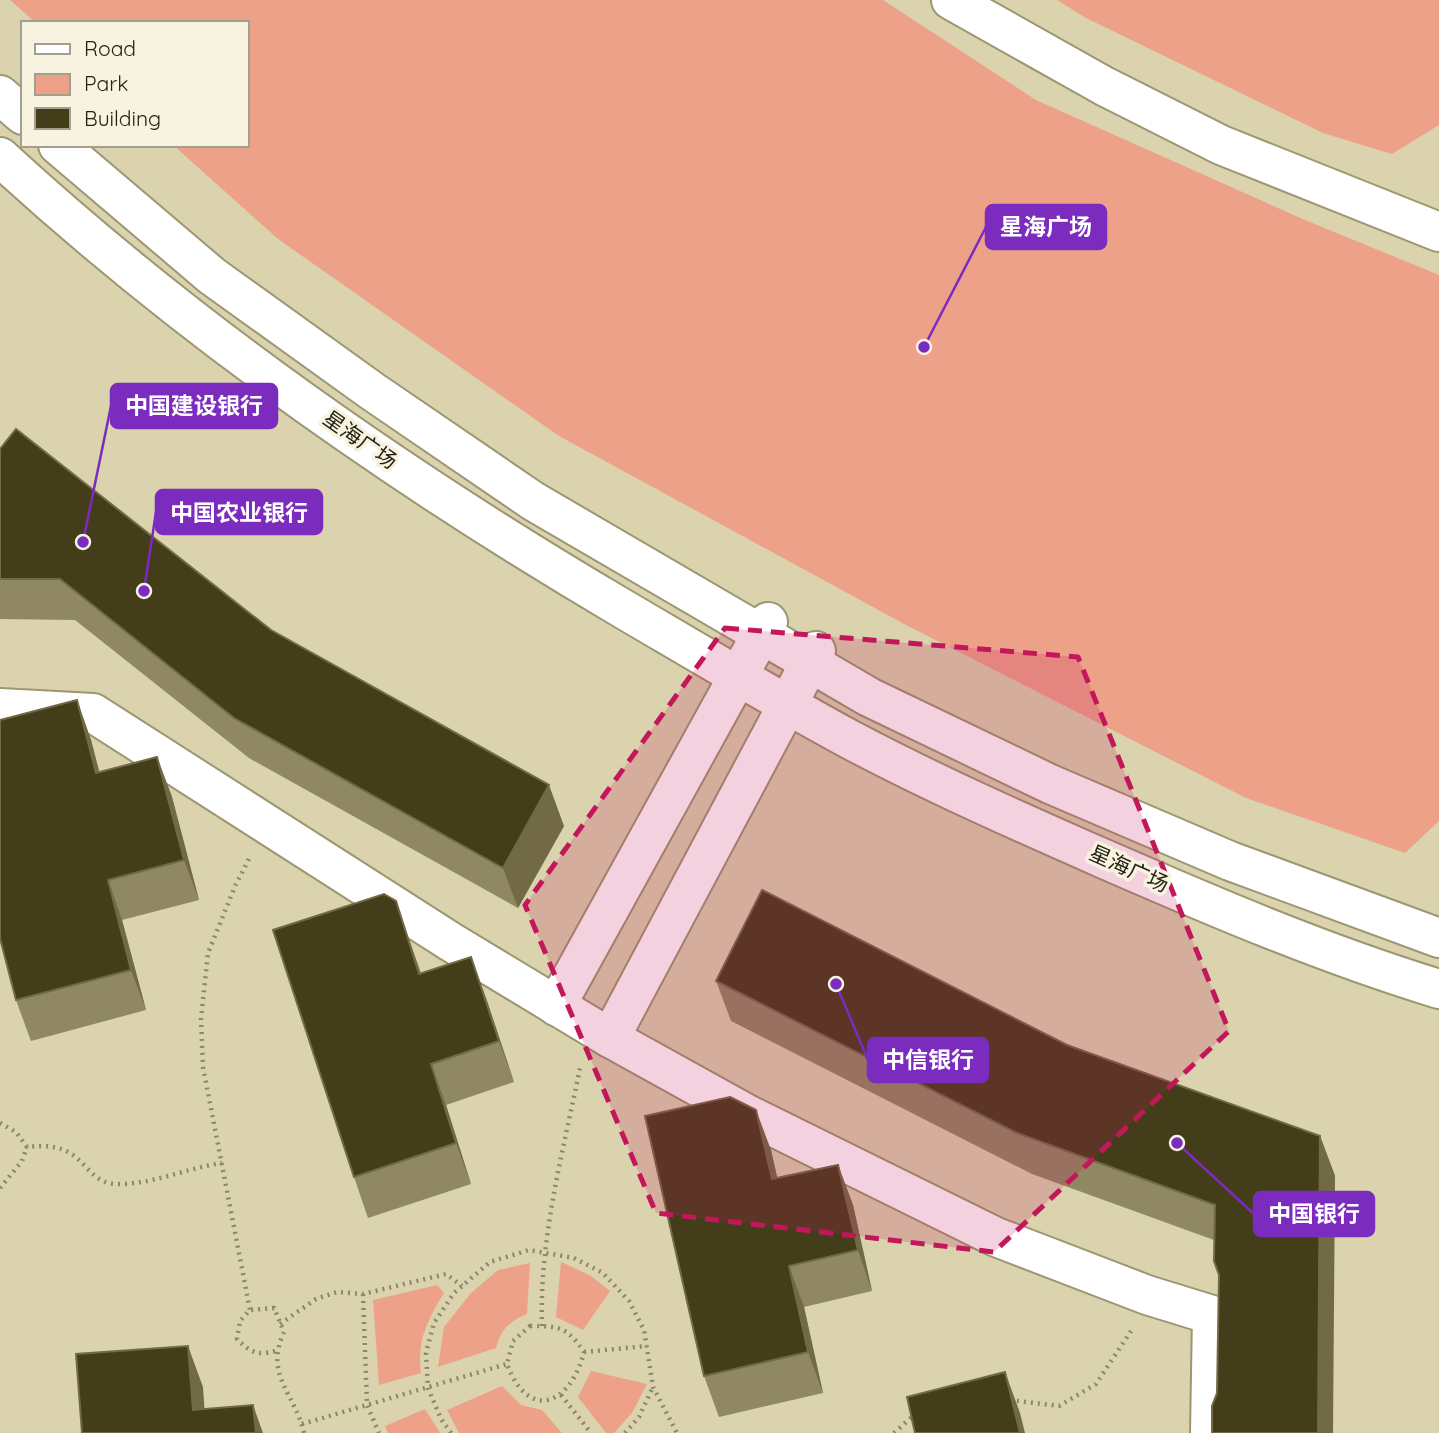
<svg xmlns="http://www.w3.org/2000/svg" width="1439" height="1433" viewBox="0 0 1439 1433" font-family="Quicksand,'Noto Sans SC',sans-serif">
  <style>
    .green { fill: #eea189 }
    .lines { fill: none; stroke-linecap: round; stroke-linejoin: round }
    .street-casing { stroke: #9d9672; stroke-width: 42 }
    .secondary-casing { stroke: #9d9672; stroke-width: 42 }
    .highway-casing { stroke: #9d9672; stroke-width: 42 }
    .path { stroke: #8c876b; stroke-width: 4.5; stroke-dasharray: 2 5; stroke-linecap: butt }
    .street { stroke: #fff; stroke-width: 38 }
    .secondary { stroke: #fff; stroke-width: 38 }
    .highway { stroke: #fff; stroke-width: 38 }
    .wall { fill: #8f8863 }
    .shaded-wall { fill: #716a45 }
    .building { fill: #443d19; stroke: #716a45; stroke-width: 2 }
    .marked { fill: #c2185b; fill-opacity: 0.2; stroke: #c2185b; stroke-width: 5; stroke-dasharray: 14 9; stroke-linejoin: round }
    .labels { text-anchor: middle; stroke-width: 7; stroke-linejoin: round; paint-order: stroke }
    .street-label { font-size: 21px; fill: #242213; stroke: #f7f3e0 }
    .leader { fill: none; stroke: #7b2cbf; stroke-width: 2.5 }
    .callout-dot { fill: #7b2cbf; stroke: #f7f3e0; stroke-width: 2.5 }
    .callout { fill: #7b2cbf; stroke: #7b2cbf; stroke-width: 2.5 }
    .callout-label { font-size: 23px; text-anchor: middle; font-weight: bold; fill: #fff }
  </style>
  <rect width="100%" height="100%" fill="#dad3ad"/>
  <g class="green">
    <path d="M10,0H883L1036,100L1305,220L1439,275V821L1405,853L1246,798L906,625L559,436L278,239L173,145H247V23H36Z"/>
    <path d="M1057,0H1439V125L1392,154L1323,133L1086,18Z"/>
    <path d="M561,1262L591,1276L610,1291L583,1330L556,1317Z"/>
    <path d="M530,1263L527,1314C509,1321 501,1330 496,1348L438,1367L444,1327L471,1293L498,1270Z"/>
    <path d="M437,1285L444,1293C427,1321 417,1340 421,1373L379,1385L373,1300Z"/>
    <path d="M591,1371L647,1384L632,1413L614,1433H606L578,1397Z"/>
    <path d="M502,1386L521,1405L542,1410L562,1433H459L447,1410Z"/>
    <path d="M425,1409L440,1433H388L385,1426Z"/>
  </g>
  <g class="lines">
    <defs>
      <g id="street">
        <path d="M0,708L93,713L451,942L610,1038L749,1115L996,1237L1147,1295L1212,1315L1210,1433"/>
        <path d="M556,1006L768,622"/>
        <path d="M610,1038L816,651"/>
      </g>
      <path id="secondary" d="M951,0L1104,86L1221,145L1439,232"/>
      <g id="highway">
        <path d="M0,95L23,115"/>
        <path d="M58,145L212,276L372,391L533,501L869,697L1050,784L1230,861L1439,938"/>
        <path d="M0,157C189,331 404,480 625,610C700,654 775,699 851,740C932,783 1018,821 1102,858C1212,906 1324,954 1439,989"/>
      </g>
    </defs>
    <use href="#street" class="street-casing"/>
    <use href="#secondary" class="secondary-casing"/>
    <use href="#highway" class="highway-casing"/>
    <g class="path">
      <path d="M249,859L236,884L208,953L201,1019L203,1067L250,1310"/>
      <path d="M0,1123L16,1132L27,1147C88,1139 80,1182 116,1184C151,1185 187,1168 222,1163"/>
      <path d="M0,1188L22,1161L27,1147"/>
      <path d="M363,1294L367,1405L379,1433"/>
      <path d="M280,1324L316,1299L337,1292L363,1294L446,1274L462,1286"/>
      <path d="M530,1326C560,1326 567,1327 584,1352C571,1404 529,1423 507,1364L513,1341Z"/>
      <path d="M542,1326C539,1239 563,1152 580,1068"/>
      <path d="M275,1351C257,1356 250,1352 237,1339L240,1321L250,1310L274,1308L284,1332C264,1376 295,1393 304,1433"/>
      <path d="M584,1352L647,1346"/>
      <path d="M561,1395L591,1433"/>
      <path d="M1010,1400L1059,1406L1096,1384L1131,1331"/>
      <path d="M302,1424L507,1364"/>
      <path d="M451,1433L441,1419L428,1388L426,1353L434,1323L454,1293L490,1262L529,1250L574,1258L603,1273L629,1301L644,1330L653,1387L677,1433"/>
      <path d="M625,1433L639,1417L653,1387"/>
      <path d="M894,1433L915,1414"/>
    </g>
    <use href="#street" class="street"/>
    <use href="#secondary" class="secondary"/>
    <use href="#highway" class="highway"/>
  </g>
  <g class="wall">
    <path d="M0,449L564,826L518,908L249,758L75,620L0,619Z"/>
    <path d="M77,700L91,740L99,772L157,757L172,797L199,900L122,920L146,1010L31,1041L16,1000Z"/>
    <path d="M410,942L421,973L486,998L514,1082L446,1105L471,1184L368,1218L354,1177Z"/>
    <path d="M716,981L1067,1045L1320,1136L1335,1176L1217,1393L1219,1275L1214,1240L1032,1174L731,1021Z"/>
    <path d="M771,1150L777,1178L838,1165L853,1205L872,1291L804,1307L823,1393L719,1417L704,1376Z"/>
  </g>
  <g class="shaded-wall">
    <path d="M77,700L91,740L110,813L96,773Z"/>
    <path d="M157,757L172,797L199,900L184,860Z"/>
    <path d="M549,785L564,826L518,908L503,868Z"/>
    <path d="M108,880L122,920L146,1010L131,970Z"/>
    <path d="M396,901L410,942L434,1015L419,974Z"/>
    <path d="M471,957L486,998L514,1082L499,1041Z"/>
    <path d="M431,1064L446,1105L471,1184L456,1143Z"/>
    <path d="M756,1110L771,1150L787,1220L772,1179Z"/>
    <path d="M1320,1136L1335,1176L1333,1433H1318Z"/>
    <path d="M838,1165L853,1205L872,1291L858,1250Z"/>
    <path d="M789,1266L804,1307L823,1393L808,1352Z"/>
    <path d="M188,1346L203,1387L206,1433L193,1410Z"/>
    <path d="M1005,1372L1020,1413L1025,1433H1020Z"/>
    <path d="M253,1405L263,1433H256Z"/>
  </g>
  <g class="building">
    <path d="M16,429L271,630L549,785L503,868L234,718L60,579H0V449Z"/>
    <path d="M77,700L96,773L157,757L184,860L108,880L131,970L16,1000L0,938V720Z"/>
    <path d="M762,890L1067,1045L1320,1136L1318,1433H1212V1406L1217,1393L1219,1275L1214,1261L1215,1205L1017,1133L716,981Z"/>
    <path d="M384,894L396,901L419,974L471,957L499,1041L431,1064L456,1143L354,1177L273,930Z"/>
    <path d="M730,1097L756,1110L772,1179L838,1165L858,1250L789,1266L808,1352L704,1376L645,1116Z"/>
    <path d="M188,1346L193,1410L253,1405L256,1433H82L76,1354Z"/>
    <path d="M1005,1372L1020,1433H915L907,1397Z"/>
  </g>
  <path class="marked" d="M725,628L1078,657L1229,1031L994,1252L656,1213L525,905Z"/>
  <g class="labels">
    <g class="street-label">
      <text transform="translate(360 440) rotate(35)" y="7">星海广场</text>
      <text transform="translate(1129 869) rotate(24)" y="7">星海广场</text>
    </g>
  </g>
  <path class="leader" d="M924 347L986 227M83 542L111 406M144 591L156 512M836 984L868 1060M1177 1143L1254 1214"/>
  <g class="callout-dot">
    <circle cx="924" cy="347" r="7"/>
    <circle cx="83" cy="542" r="7"/>
    <circle cx="144" cy="591" r="7"/>
    <circle cx="836" cy="984" r="7"/>
    <circle cx="1177" cy="1143" r="7"/>
  </g>
  <g class="callout">
    <rect x="986" y="205" width="120" height="44" rx="7"/>
    <rect x="111" y="384" width="166" height="44" rx="7"/>
    <rect x="156" y="490" width="166" height="44" rx="7"/>
    <rect x="868" y="1038" width="120" height="44" rx="7"/>
    <rect x="1254" y="1192" width="120" height="44" rx="7"/>
  </g>
  <g class="callout-label">
    <text x="1046" y="235">星海广场</text>
    <text x="194" y="414">中国建设银行</text>
    <text x="239" y="521">中国农业银行</text>
    <text x="928" y="1068">中信银行</text>
    <text x="1314" y="1222">中国银行</text>
  </g>
  <rect x="21" y="21" width="228" height="126" fill="#f7f3e0" stroke="#a39f8e" stroke-width="2"/>
  <rect x="35" y="44" width="35" height="10" fill="#ffffff" stroke="#a39f8e" stroke-width="2"/>
  <text x="84" y="56" font-size="21" fill="#242213">Road</text>
  <rect x="35" y="74" width="35" height="21" fill="#eea189" stroke="#a39f8e" stroke-width="2"/>
  <text x="84" y="91" font-size="21" fill="#242213">Park</text>
  <rect x="35" y="108" width="35" height="21" fill="#443d19" stroke="#a39f8e" stroke-width="2"/>
  <text x="84" y="126" font-size="21" fill="#242213">Building</text>
</svg>
